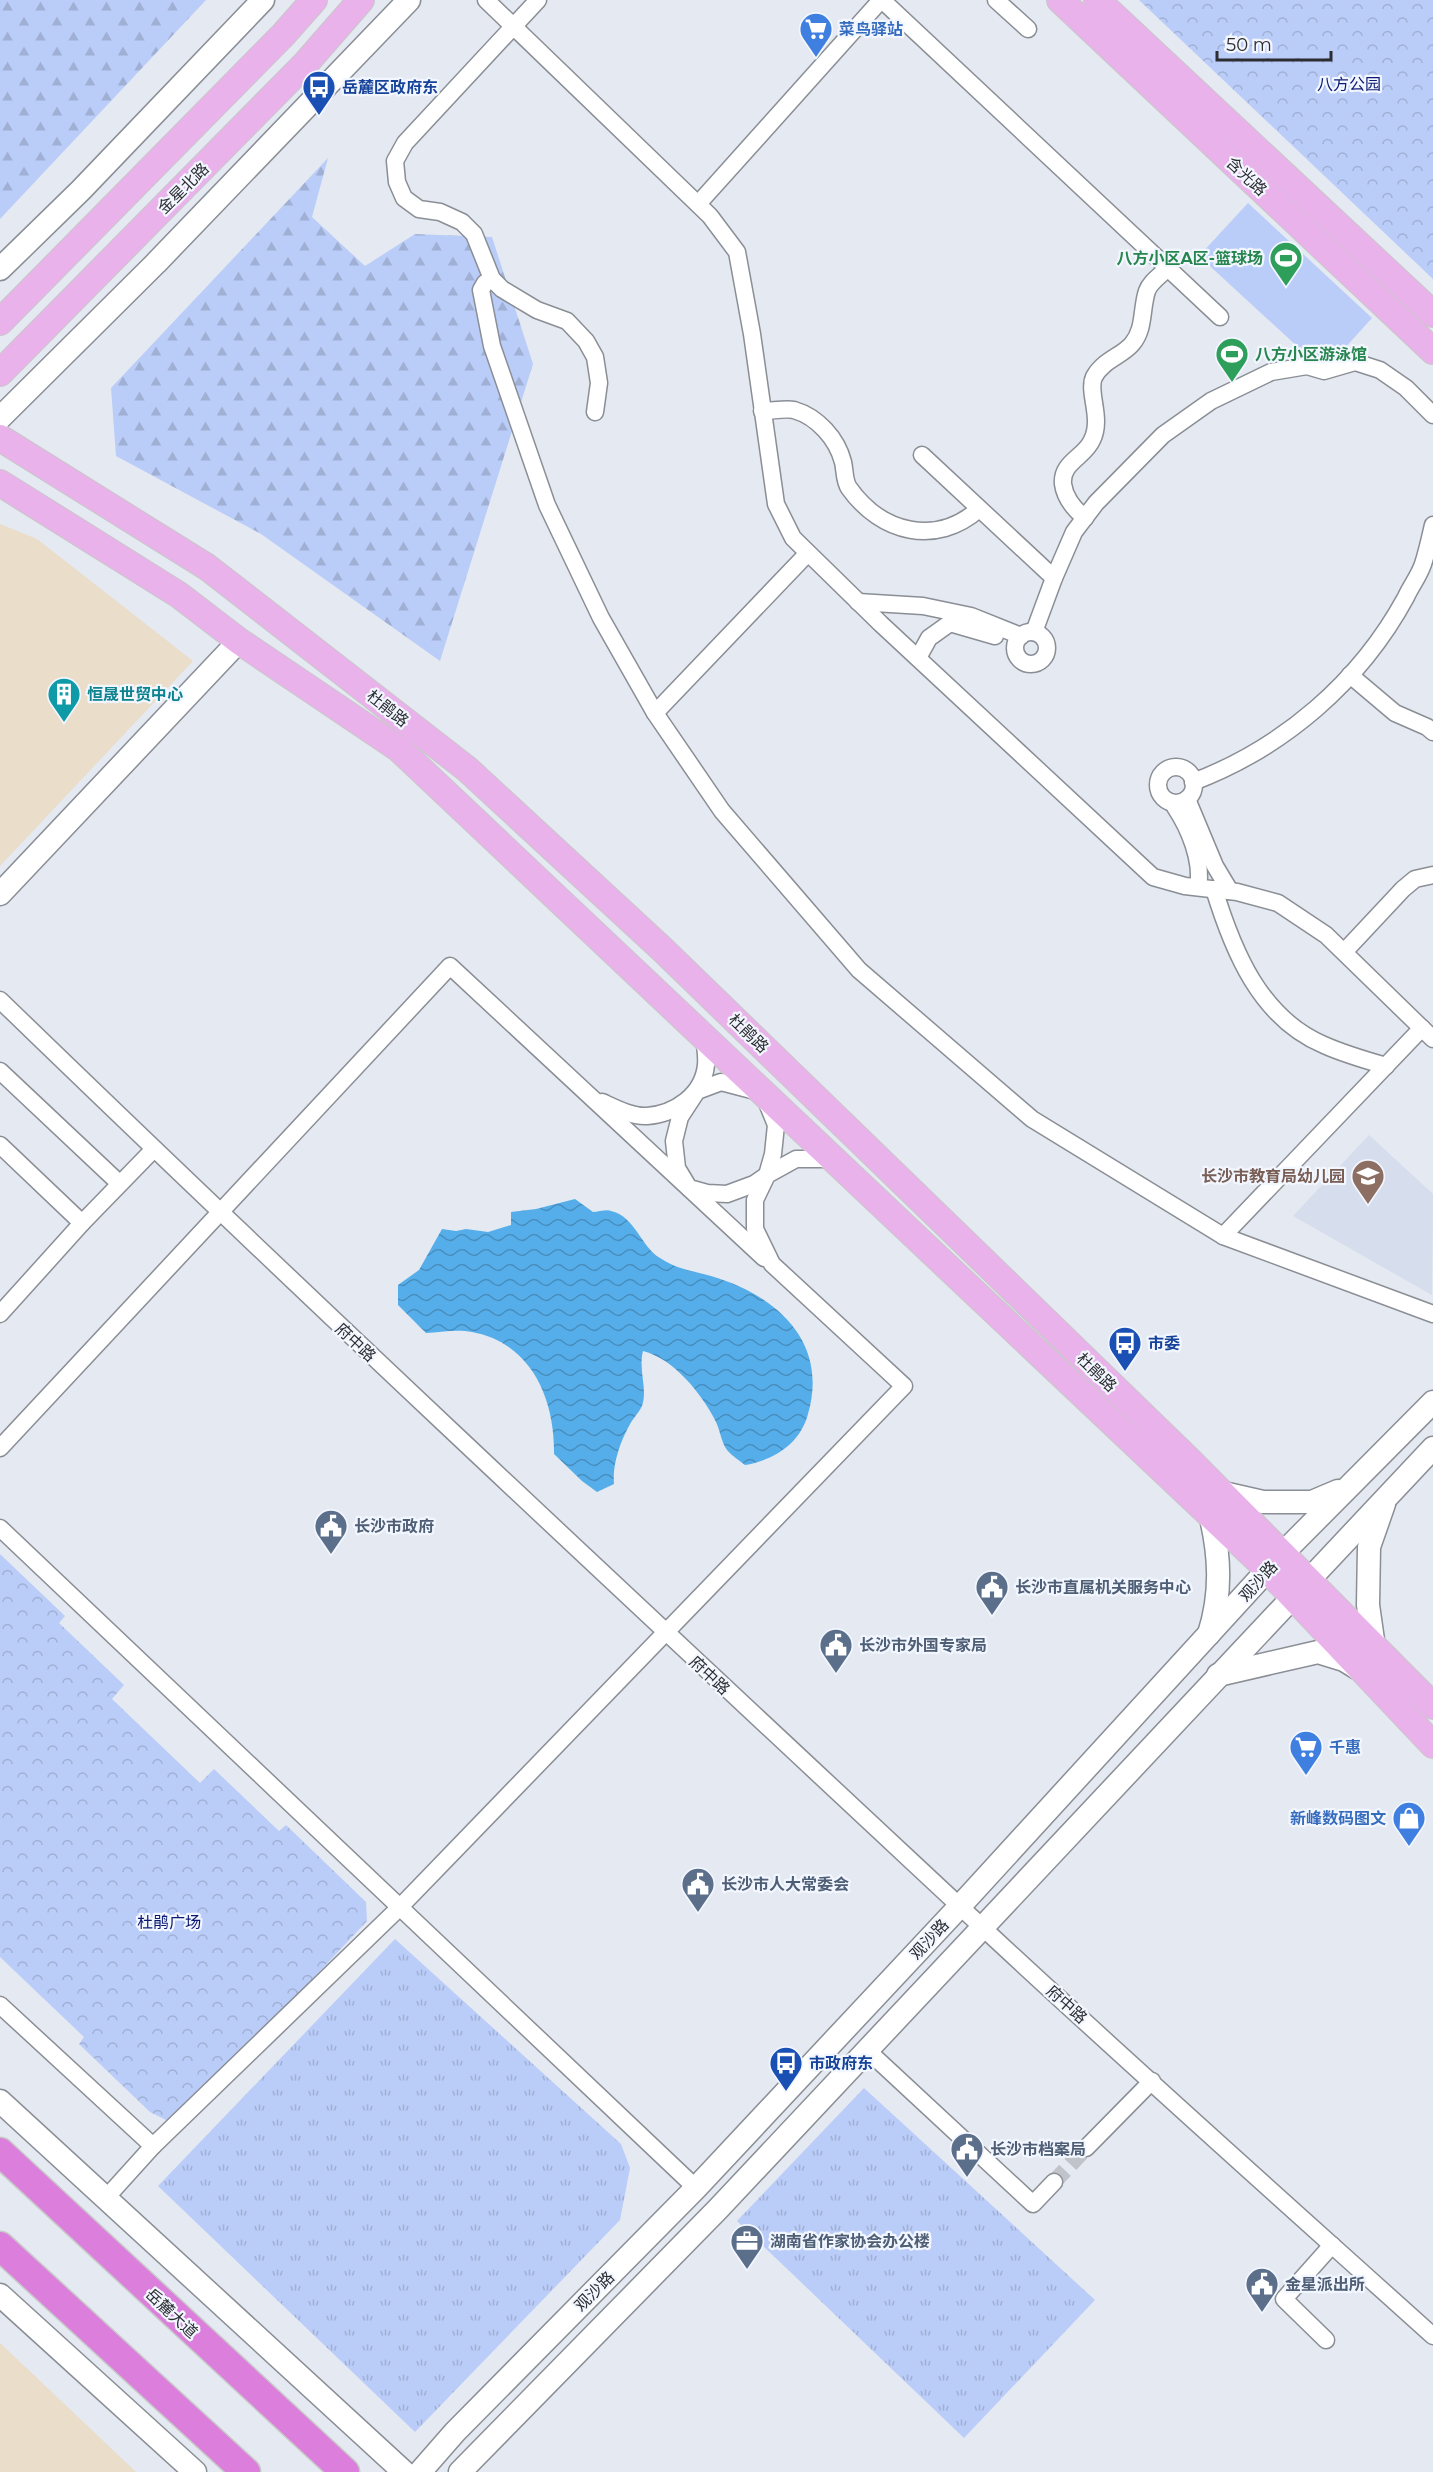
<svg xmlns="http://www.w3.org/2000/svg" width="1433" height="2472" viewBox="0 0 1433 2472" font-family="Montserrat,'Noto Sans SC',sans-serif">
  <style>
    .commercial { fill: #eaddc9 }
    .built { fill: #d6dded }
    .grass { fill: url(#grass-tufts) }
    .forest { fill: url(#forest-firs) }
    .park { fill: url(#park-crowns) }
    .pitch { fill: #baccf8 }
    .water { fill: url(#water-waves) }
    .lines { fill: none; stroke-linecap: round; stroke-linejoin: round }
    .street-tunnel { stroke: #c0c3ca; stroke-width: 16; stroke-dasharray: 16 8; stroke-linecap: butt }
    .street-casing { stroke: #8a8e95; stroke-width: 19 }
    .secondary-casing { stroke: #8a8e95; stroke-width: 25 }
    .primary-casing { stroke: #c8c8c9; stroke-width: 28 }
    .highway-casing { stroke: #c8c8c9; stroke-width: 31 }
    .street { stroke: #fff; stroke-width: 16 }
    .secondary { stroke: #fff; stroke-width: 22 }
    .primary { stroke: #e9b2ea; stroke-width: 26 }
    .highway { stroke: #db7edc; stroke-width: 28 }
    .labels { text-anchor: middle; stroke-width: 4.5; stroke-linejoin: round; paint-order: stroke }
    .shop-label { font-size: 16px; font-weight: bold; fill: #366cbe; stroke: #f2f6ff; text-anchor: start }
    .park-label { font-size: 16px; fill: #0b1974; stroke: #f2f6ff }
    .transit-label { font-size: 16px; font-weight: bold; fill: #164399; stroke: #f2f6ff; text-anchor: start }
    .street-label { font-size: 16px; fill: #2c2d30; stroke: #f2f6ff }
    .leisure-label { font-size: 16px; font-weight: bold; fill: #27864d; stroke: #f2f6ff; text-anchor: end }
    .culture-label { font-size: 16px; font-weight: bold; fill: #0d838f; stroke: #f2f6ff; text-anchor: start }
    .education-label { font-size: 16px; font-weight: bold; fill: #785e54; stroke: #f2f6ff; text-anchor: end }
    .service-label { font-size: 16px; font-weight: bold; fill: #4e5e75; stroke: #f2f6ff; text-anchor: start }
  </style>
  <defs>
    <pattern id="grass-tufts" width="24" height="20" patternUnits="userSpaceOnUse" patternTransform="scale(1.5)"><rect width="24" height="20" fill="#baccf8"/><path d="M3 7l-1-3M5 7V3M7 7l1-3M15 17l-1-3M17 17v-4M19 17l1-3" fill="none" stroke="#a0b0d5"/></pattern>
    <pattern id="forest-firs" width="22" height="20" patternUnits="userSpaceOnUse" patternTransform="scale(1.5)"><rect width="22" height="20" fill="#baccf8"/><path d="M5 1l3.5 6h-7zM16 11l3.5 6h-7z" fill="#a0b0d5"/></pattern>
    <pattern id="park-crowns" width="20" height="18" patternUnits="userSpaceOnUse" patternTransform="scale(1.5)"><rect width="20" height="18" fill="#baccf8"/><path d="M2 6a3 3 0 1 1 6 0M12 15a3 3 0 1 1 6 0" fill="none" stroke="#a0b0d5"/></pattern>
    <pattern id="water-waves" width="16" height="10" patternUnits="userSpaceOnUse" patternTransform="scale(1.5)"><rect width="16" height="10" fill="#55aeea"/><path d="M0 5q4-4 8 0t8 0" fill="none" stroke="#478ebe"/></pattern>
  </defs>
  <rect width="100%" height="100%" fill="#e5e9f1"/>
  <g class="commercial">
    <path d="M0,524L37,539L193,661L0,866Z"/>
    <path d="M0,2343L136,2472H0Z"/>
  </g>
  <path class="built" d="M1369,1135L1433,1194L1432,1295L1293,1216Z"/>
  <g class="grass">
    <path d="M395,1939L621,2144L630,2168L620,2220L415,2432L158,2186Z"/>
    <path d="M864,2088L1095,2300L964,2438L737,2221Z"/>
  </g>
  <g class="forest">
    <path d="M0,0H206L0,219Z"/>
    <path d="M328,158L312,217L365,266L415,234L492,237L533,364L440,661L261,534L116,456L111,388Z"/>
  </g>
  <g class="park">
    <path d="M1139,0H1433V279Z"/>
    <path d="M0,1554L65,1616L59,1623L124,1685L112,1699L200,1783L214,1769L279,1831L286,1825L366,1902L367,1921L181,2119L168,2121L150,2112L79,2044L84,2037L0,1957Z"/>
  </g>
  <path class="pitch" d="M1248,203L1372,318L1324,371L1199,256Z"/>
  <path class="water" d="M575,1199L593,1212C598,1212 607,1209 611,1211C635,1216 641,1247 660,1258C679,1270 690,1270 711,1276C776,1295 829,1341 808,1414C800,1444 774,1460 745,1465C739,1460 732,1456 727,1450C721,1442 720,1429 715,1420C701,1393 674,1359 643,1351C638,1370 648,1389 642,1406C639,1413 632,1419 629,1426C620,1442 612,1466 614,1484L597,1492L582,1481L554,1454C555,1400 532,1343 472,1332C457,1329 441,1332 426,1333L398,1305V1285L419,1270L442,1229L456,1231L466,1229L488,1232L511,1225V1212L536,1209Z"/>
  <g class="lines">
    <path class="street-tunnel" d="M1054,2182L1086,2148"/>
    <defs>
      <g id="street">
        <path d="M486,0L710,216L737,252L752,334L776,504L793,538L881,624L1153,877L1185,886L1237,892L1278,903L1326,935L1433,1039"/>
        <path d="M538,0L405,143L395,161L397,182L404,198L419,209L440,212L462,222L474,234L492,279L502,289L537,310L567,321L586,341L595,357L599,383L595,412"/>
        <path d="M882,0L1220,317"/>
        <path d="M996,0L1028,29"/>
        <path d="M698,204L881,0"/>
        <path d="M492,279L485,283L481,290L492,346L547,505L601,618L655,713L722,811L859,970L1032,1119L1223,1236L1433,1314"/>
        <path d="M762,411C772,411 786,408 794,410C818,417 837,439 843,462C845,470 844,481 849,488C881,533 936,547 979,509"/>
        <path d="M922,455L1054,578"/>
        <path d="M1085,518C1074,509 1065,499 1063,484C1061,462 1085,457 1092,440C1103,418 1087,392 1094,377C1103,360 1122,356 1132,344C1145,329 1141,309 1147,291C1150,282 1161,275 1168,268"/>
        <path d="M858,602L923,606L971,616L1021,636"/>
        <circle cx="1031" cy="648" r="16"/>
        <path d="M1034,632L1054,578L1074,532L1096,503L1163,435L1211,401L1271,372L1307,366L1324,371L1355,362L1380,370L1406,388L1433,415"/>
        <path d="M918,658L929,638L950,623L995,636"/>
        <path d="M1350,675L1395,713L1427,727L1433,732"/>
        <path d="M655,713L808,553"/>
        <circle cx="1176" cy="785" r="18"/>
        <path d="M1193,782C1283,748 1360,682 1406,597C1411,586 1419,576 1423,564C1427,552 1430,538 1433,525"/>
        <path d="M1187,799L1215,866L1230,891"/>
        <path d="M1175,807C1189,828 1203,861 1198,887"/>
        <path d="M1214,889C1233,951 1260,1018 1324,1045C1344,1054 1365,1060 1386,1066"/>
        <path d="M1344,952L1403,889L1415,879L1433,875"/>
        <path d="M0,1000C323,1313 652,1619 981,1926C1130,2065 1282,2200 1433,2336"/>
        <path d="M0,1071L119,1183"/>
        <path d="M721,1082L763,1093L776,1125L773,1154L767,1175L754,1184L727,1194L707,1193L689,1188L677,1168L674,1141L680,1117L697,1091Z"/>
        <path d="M602,1102C615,1108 632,1117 647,1116C675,1114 703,1095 706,1065C707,1056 705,1046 704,1037"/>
        <path d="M0,1145L82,1223"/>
        <path d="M1223,1236L1422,1028"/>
        <path d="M0,1314L82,1223L154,1149"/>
        <path d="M0,1448L450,966L764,1258"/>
        <path d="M0,1528L696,2188"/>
        <path d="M0,2005L153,2146"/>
        <path d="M867,2050L1033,2204L1054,2182"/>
        <path d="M1086,2148L1152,2081"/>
        <path d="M106,2198L153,2146L399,1908L904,1386L772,1264L755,1229V1200L767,1175L796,1159H835"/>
        <path d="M1326,2340L1284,2299L1332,2245"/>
      </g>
      <g id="secondary">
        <path d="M0,269L81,190L263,0"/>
        <path d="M0,418L156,263L409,0"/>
        <path d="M0,894L239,641"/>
        <path d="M1219,1492L1263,1502H1312L1338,1491"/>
        <path d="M1209,1634C1222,1593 1220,1555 1210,1514"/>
        <path d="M1374,1647L1368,1605L1369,1547L1384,1504"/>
        <path d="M1218,1675L1318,1652L1344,1660L1357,1668"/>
        <path d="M0,2101L404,2472"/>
        <path d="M0,2295L195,2472"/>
        <path d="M420,2472L455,2432L696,2188L960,1906L1282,1554L1433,1402"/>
        <path d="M460,2472L718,2209L1433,1448"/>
      </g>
      <g id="primary">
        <path d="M1060,0L1433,351"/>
        <path d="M1097,0L1433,314"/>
        <path d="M0,322L283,35L314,0"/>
        <path d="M0,373L306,63L361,0"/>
        <path d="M0,438L207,567L467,769L662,949L1188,1459L1433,1706"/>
        <path d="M0,483L179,595L239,641L399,749L1262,1564L1433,1745"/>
      </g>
      <g id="highway">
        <path d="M0,2152L345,2472"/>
        <path d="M0,2246L246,2472"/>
      </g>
    </defs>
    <use href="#street" class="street-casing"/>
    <use href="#secondary" class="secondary-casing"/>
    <use href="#primary" class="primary-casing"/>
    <use href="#highway" class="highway-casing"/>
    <use href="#street" class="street"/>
    <use href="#secondary" class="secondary"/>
    <use href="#primary" class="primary"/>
    <use href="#highway" class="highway"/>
  </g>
  <defs>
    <symbol id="supermarket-pin" viewBox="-11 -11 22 30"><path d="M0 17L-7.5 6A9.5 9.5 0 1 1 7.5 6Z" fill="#3f7fe0" stroke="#f2f6ff"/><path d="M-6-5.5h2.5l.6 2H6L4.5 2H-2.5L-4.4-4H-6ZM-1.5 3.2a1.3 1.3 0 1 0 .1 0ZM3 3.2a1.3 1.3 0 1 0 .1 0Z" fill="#fff"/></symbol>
    <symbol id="bus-pin" viewBox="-11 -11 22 30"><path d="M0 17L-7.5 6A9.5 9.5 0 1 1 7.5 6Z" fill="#1a4fb4" stroke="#f2f6ff"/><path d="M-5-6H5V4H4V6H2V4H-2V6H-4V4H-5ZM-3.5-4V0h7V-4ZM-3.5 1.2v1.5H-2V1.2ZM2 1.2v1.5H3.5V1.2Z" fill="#fff"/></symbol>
    <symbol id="stadium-pin" viewBox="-11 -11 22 30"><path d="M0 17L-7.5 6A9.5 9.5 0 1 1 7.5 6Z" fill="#2e9e5b" stroke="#f2f6ff"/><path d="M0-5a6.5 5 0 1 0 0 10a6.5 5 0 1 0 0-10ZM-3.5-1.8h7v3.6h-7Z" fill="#fff"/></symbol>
    <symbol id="building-pin" viewBox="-11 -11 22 30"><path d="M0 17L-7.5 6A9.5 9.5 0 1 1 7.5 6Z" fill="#0f9aa8" stroke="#f2f6ff"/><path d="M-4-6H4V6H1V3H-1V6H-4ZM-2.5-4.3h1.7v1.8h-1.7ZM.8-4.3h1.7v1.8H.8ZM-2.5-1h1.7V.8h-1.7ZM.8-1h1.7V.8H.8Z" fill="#fff"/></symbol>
    <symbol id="school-pin" viewBox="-11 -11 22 30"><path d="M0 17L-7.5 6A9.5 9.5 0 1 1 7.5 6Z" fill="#8d6e63" stroke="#f2f6ff"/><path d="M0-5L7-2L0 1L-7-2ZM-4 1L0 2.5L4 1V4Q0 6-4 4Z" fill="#fff"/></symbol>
    <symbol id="civic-pin" viewBox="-11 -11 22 30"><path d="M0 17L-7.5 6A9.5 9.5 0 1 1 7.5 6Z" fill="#5c6f8a" stroke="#f2f6ff"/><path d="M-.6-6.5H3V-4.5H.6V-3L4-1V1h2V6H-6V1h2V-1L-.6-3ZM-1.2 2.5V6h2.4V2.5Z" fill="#fff"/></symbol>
    <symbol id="shop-pin" viewBox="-11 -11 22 30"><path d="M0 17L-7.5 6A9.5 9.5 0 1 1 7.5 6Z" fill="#3f7fe0" stroke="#f2f6ff"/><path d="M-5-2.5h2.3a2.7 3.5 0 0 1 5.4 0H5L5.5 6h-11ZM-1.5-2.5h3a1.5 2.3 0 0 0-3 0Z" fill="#fff"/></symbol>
    <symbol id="office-pin" viewBox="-11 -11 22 30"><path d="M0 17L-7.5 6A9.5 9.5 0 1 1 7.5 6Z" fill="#5c6f8a" stroke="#f2f6ff"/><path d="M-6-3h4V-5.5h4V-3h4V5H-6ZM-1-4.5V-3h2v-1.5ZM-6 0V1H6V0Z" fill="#fff"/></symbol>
  </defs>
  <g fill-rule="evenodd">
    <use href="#supermarket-pin" x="797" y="10" width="38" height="52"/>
    <use href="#bus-pin" x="300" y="68" width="38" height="52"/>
    <use href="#stadium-pin" x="1267" y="239" width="38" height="52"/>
    <use href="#stadium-pin" x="1213" y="335" width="38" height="52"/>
    <use href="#building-pin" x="45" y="675" width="38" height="52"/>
    <use href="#school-pin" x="1349" y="1157" width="38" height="52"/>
    <use href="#bus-pin" x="1106" y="1324" width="38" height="52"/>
    <use href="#civic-pin" x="312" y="1507" width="38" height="52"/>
    <use href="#civic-pin" x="973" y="1568" width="38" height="52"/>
    <use href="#civic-pin" x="817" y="1626" width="38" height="52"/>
    <use href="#supermarket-pin" x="1287" y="1728" width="38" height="52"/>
    <use href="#shop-pin" x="1390" y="1799" width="38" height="52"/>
    <use href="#civic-pin" x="679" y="1865" width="38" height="52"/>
    <use href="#bus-pin" x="767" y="2044" width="38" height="52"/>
    <use href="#civic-pin" x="948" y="2130" width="38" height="52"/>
    <use href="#office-pin" x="728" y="2222" width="38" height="52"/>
    <use href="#civic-pin" x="1243" y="2265" width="38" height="52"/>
  </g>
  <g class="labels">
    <g class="shop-label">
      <text x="839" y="35">菜鸟驿站</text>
      <text x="1329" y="1753">千惠</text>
      <text x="1386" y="1824" text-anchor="end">新峰数码图文</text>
    </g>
    <g class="park-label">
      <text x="1349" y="90">八方公园</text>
      <text x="169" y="1928">杜鹃广场</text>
    </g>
    <g class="transit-label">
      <text x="342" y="93">岳麓区政府东</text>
      <text x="1148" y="1349">市委</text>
      <text x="809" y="2069">市政府东</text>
    </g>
    <g class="street-label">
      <text transform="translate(1247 176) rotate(43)" y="6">含光路</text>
      <text transform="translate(183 188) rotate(-45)" y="6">金星北路</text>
      <text transform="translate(388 708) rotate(38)" y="6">杜鹃路</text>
      <text transform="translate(749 1033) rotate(44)" y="6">杜鹃路</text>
      <text transform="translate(356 1342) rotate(43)" y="6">府中路</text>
      <text transform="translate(1097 1372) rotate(44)" y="6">杜鹃路</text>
      <text transform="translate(1258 1581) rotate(-48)" y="6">观沙路</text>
      <text transform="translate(710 1675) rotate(43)" y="6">府中路</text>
      <text transform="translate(929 1939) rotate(-47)" y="6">观沙路</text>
      <text transform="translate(1067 2004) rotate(42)" y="6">府中路</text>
      <text transform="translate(594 2291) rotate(-45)" y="6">观沙路</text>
      <text transform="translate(172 2313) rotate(43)" y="6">岳麓大道</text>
    </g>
    <g class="leisure-label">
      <text x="1263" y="264">八方小区A区-篮球场</text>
      <text x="1255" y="360" text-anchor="start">八方小区游泳馆</text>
    </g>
    <g class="culture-label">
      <text x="87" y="700">恒晟世贸中心</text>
    </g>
    <g class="education-label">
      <text x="1345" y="1182">长沙市教育局幼儿园</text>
    </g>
    <g class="service-label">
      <text x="354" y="1532">长沙市政府</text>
      <text x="1015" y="1593">长沙市直属机关服务中心</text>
      <text x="859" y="1651">长沙市外国专家局</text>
      <text x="721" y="1890">长沙市人大常委会</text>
      <text x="990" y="2155">长沙市档案局</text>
      <text x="770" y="2247">湖南省作家协会办公楼</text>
      <text x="1285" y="2290">金星派出所</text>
    </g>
  </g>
  <path d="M1217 51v9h114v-9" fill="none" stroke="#2c2d30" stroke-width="3"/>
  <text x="1226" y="51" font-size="18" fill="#2c2d30" stroke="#f2f6ff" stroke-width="4.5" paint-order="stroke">50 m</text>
</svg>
